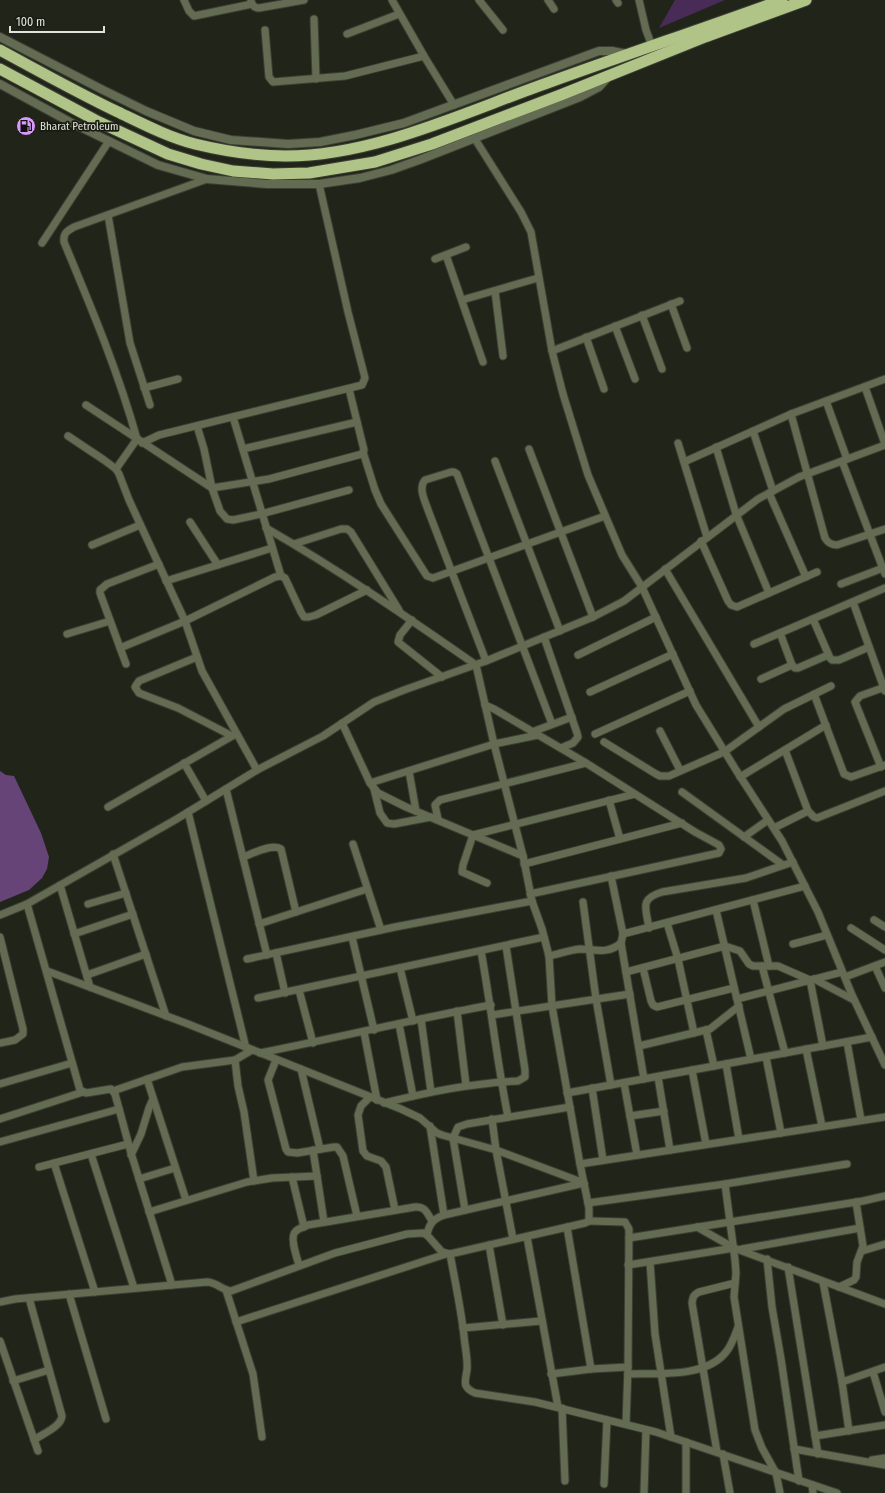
<svg xmlns="http://www.w3.org/2000/svg" width="885" height="1493" viewBox="0 0 885 1493" font-family="'Fira Sans Condensed',sans-serif">
  <style>
    .green { fill: #492b57 }
    .forest { fill: #664478 }
    .lines { fill: none; stroke-linecap: round; stroke-linejoin: round }
    .minor-casing { stroke: #3c4034; stroke-width: 9 }
    .tertiary-casing { stroke: #3c4034; stroke-width: 10 }
    .trunk-casing { stroke: #3c4034; stroke-width: 13 }
    .minor { stroke: #636c52; stroke-width: 7 }
    .tertiary { stroke: #636c52; stroke-width: 8 }
    .trunk { stroke: #b0c488; stroke-width: 11 }
    .labels { text-anchor: middle; stroke-width: 3.5; stroke-linejoin: round; paint-order: stroke }
    .poi-label { font-size: 11px; fill: #e0e3db; stroke: #181c10; text-anchor: start }
  </style>
  <rect width="100%" height="100%" fill="#212519"/>
  <path class="green" d="M675,0H725L659,28Z"/>
  <path class="forest" d="M0,771L6,775L14,776L41,833L49,857L47,869L42,878L29,890L0,902Z"/>
  <g class="lines">
    <defs>
      <g id="minor">
        <path d="M184,0L189,11L194,16L252,4"/>
        <path d="M392,0L424,56L454,105"/>
        <path d="M479,0L503,30"/>
        <path d="M548,0L554,9"/>
        <path d="M616,0L618,3"/>
        <path d="M639,0L646,30L652,46"/>
        <path d="M251,1C252,5 254,8 259,8L304,0"/>
        <path d="M314,19L316,79"/>
        <path d="M265,30L269,77L273,82L345,76L424,56"/>
        <path d="M347,34L399,14"/>
        <path d="M475,139L521,212L531,232L552,351L563,394L588,475L622,555L642,587L696,705L736,770L782,841L818,912L852,995L885,1065"/>
        <path d="M108,215L130,343L150,405"/>
        <path d="M42,243L109,141"/>
        <path d="M446,255L483,362"/>
        <path d="M435,259L466,247"/>
        <path d="M495,291L503,356"/>
        <path d="M462,300L538,278"/>
        <path d="M671,304L687,348"/>
        <path d="M642,315L662,369"/>
        <path d="M615,326L635,379"/>
        <path d="M586,337L604,389"/>
        <path d="M552,351L680,301"/>
        <path d="M865,387L885,444"/>
        <path d="M144,388L178,379"/>
        <path d="M826,401L847,459"/>
        <path d="M86,405L212,488L269,479L362,454L364,450L349,389"/>
        <path d="M791,414L825,538C828,543 831,545 837,545L885,529"/>
        <path d="M233,417L281,576"/>
        <path d="M197,426L204,449L212,488L220,511L227,519L233,520L261,514L349,490"/>
        <path d="M753,431L773,491"/>
        <path d="M68,436L104,460L116,469L119,474L129,500L185,621L202,671L257,770"/>
        <path d="M142,443L159,435L362,385L365,378L348,312L319,184"/>
        <path d="M678,443L707,537"/>
        <path d="M716,447L736,514L769,593"/>
        <path d="M243,449L357,422"/>
        <path d="M529,449L593,617"/>
        <path d="M363,452L375,490L381,504L425,573L427,576L433,578L605,516"/>
        <path d="M495,461L560,631"/>
        <path d="M842,461L885,574"/>
        <path d="M684,462L791,414L885,379"/>
        <path d="M116,469L137,439C118,371 91,307 64,242C63,233 67,231 74,227L207,179"/>
        <path d="M769,493L806,577"/>
        <path d="M190,522L218,565"/>
        <path d="M266,528C339,570 407,617 476,665L494,744L523,856L406,807L378,793L370,783L342,723"/>
        <path d="M701,541L728,601L731,605L737,607L817,572"/>
        <path d="M294,544L341,529H347L351,532L399,610"/>
        <path d="M92,545L140,525"/>
        <path d="M665,569L759,727"/>
        <path d="M166,581L272,548"/>
        <path d="M841,584L883,568"/>
        <path d="M853,602L885,691"/>
        <path d="M813,619L830,658L832,660H839L869,647"/>
        <path d="M412,620L400,635L398,642L442,677"/>
        <path d="M67,634L110,621"/>
        <path d="M544,637L577,733L578,737L573,743L561,748"/>
        <path d="M754,644L885,588"/>
        <path d="M120,648L185,621L275,577L281,576L285,578L301,612L304,617H309L316,615L367,590"/>
        <path d="M578,655L656,617"/>
        <path d="M197,657L139,681L135,687L139,693L178,708L232,736"/>
        <path d="M486,661L428,510C425,501 418,488 425,480L451,472H454L457,474L552,724"/>
        <path d="M126,664L100,593V590L107,584L159,564"/>
        <path d="M792,665L795,668H798L828,655"/>
        <path d="M761,679L792,665L780,633"/>
        <path d="M590,692L673,654"/>
        <path d="M814,694L844,774L851,777L885,765"/>
        <path d="M485,705L494,709L586,763L695,832L719,845L721,849L719,853L530,894"/>
        <path d="M660,731L680,770"/>
        <path d="M532,732L572,717"/>
        <path d="M595,734L690,691"/>
        <path d="M604,742L656,774L660,776H669L724,752L784,709L831,686"/>
        <path d="M785,750L808,811L814,817L817,818L885,791"/>
        <path d="M184,763L206,801"/>
        <path d="M881,767L855,702L860,696L885,687"/>
        <path d="M409,771L416,811"/>
        <path d="M740,777L826,725"/>
        <path d="M370,783L494,744L538,735"/>
        <path d="M226,789L267,955"/>
        <path d="M374,789L380,813L387,823L394,824L431,817"/>
        <path d="M682,792L783,865"/>
        <path d="M609,800L620,839"/>
        <path d="M108,807L234,735"/>
        <path d="M188,812L246,1048"/>
        <path d="M438,819L435,805L440,800L586,763"/>
        <path d="M774,828L808,811"/>
        <path d="M744,837L768,820"/>
        <path d="M353,844L381,930"/>
        <path d="M113,854L166,1016"/>
        <path d="M243,857C252,854 272,843 281,849L296,912"/>
        <path d="M524,864L682,823"/>
        <path d="M487,883L462,872L463,865L473,835L635,794"/>
        <path d="M60,885L90,987"/>
        <path d="M753,900L769,966"/>
        <path d="M583,902L596,999L611,1085"/>
        <path d="M27,904L80,1090L86,1093L111,1089L115,1094L131,1153L172,1285"/>
        <path d="M88,904L126,893"/>
        <path d="M716,910L751,1059"/>
        <path d="M0,915L27,904L175,820L257,770L323,736L374,702L404,690L486,661L593,617L624,601L758,499L799,477L885,445"/>
        <path d="M874,920L885,927"/>
        <path d="M667,923L678,959L694,1033"/>
        <path d="M259,924L367,889"/>
        <path d="M649,928C646,908 639,899 662,892L746,878L793,862"/>
        <path d="M851,928L885,950"/>
        <path d="M74,934L133,914"/>
        <path d="M623,934L805,886"/>
        <path d="M0,937L23,1029V1034L15,1040L0,1043"/>
        <path d="M352,937L374,1030"/>
        <path d="M621,943L644,1079"/>
        <path d="M793,944L827,935"/>
        <path d="M481,951C491,1006 497,1062 508,1117"/>
        <path d="M276,953L285,993"/>
        <path d="M549,956C559,954 569,950 580,949C595,949 607,955 621,943L623,934L611,876"/>
        <path d="M247,959L395,927L532,901"/>
        <path d="M762,966L785,1053"/>
        <path d="M875,966L885,988"/>
        <path d="M400,968L413,1021"/>
        <path d="M643,968L651,1001L653,1005L657,1007L734,988"/>
        <path d="M47,971L188,1024L401,1109L420,1118L437,1133L442,1135L496,1150L584,1183"/>
        <path d="M626,972L725,946L740,951L749,964L753,966H778L810,980L823,1046"/>
        <path d="M87,975L146,954"/>
        <path d="M845,977L885,962"/>
        <path d="M814,979L854,1000"/>
        <path d="M299,990L313,1043"/>
        <path d="M258,998L544,937"/>
        <path d="M737,999L842,972"/>
        <path d="M457,1011L466,1085"/>
        <path d="M492,1015L630,994"/>
        <path d="M421,1019L431,1092"/>
        <path d="M399,1024L413,1096"/>
        <path d="M706,1030L714,1066"/>
        <path d="M364,1032L377,1100"/>
        <path d="M847,1042L861,1120"/>
        <path d="M639,1046L710,1029L739,1006"/>
        <path d="M806,1049L822,1126"/>
        <path d="M260,1053C337,1038 414,1019 491,1005"/>
        <path d="M766,1057L781,1133"/>
        <path d="M235,1060L238,1086L244,1112L254,1181"/>
        <path d="M276,1060L268,1080L286,1149L288,1152L297,1153L334,1147H337L343,1156L357,1216"/>
        <path d="M726,1064L739,1139"/>
        <path d="M301,1069L320,1149"/>
        <path d="M692,1070L706,1144"/>
        <path d="M658,1077L670,1150"/>
        <path d="M147,1079L186,1200"/>
        <path d="M624,1083L637,1155"/>
        <path d="M0,1084L72,1063"/>
        <path d="M592,1088L603,1160"/>
        <path d="M113,1091L182,1067L235,1060L252,1050"/>
        <path d="M567,1093L872,1037"/>
        <path d="M370,1097L361,1106L358,1115L363,1151L367,1156L381,1161L386,1167L395,1210"/>
        <path d="M384,1103C429,1092 472,1083 518,1081L525,1077V1070L506,946"/>
        <path d="M630,1116L664,1111"/>
        <path d="M0,1119L83,1092"/>
        <path d="M492,1119L496,1150L513,1239"/>
        <path d="M430,1126L444,1215"/>
        <path d="M0,1142L119,1109"/>
        <path d="M313,1150L324,1222"/>
        <path d="M91,1154L134,1288"/>
        <path d="M131,1155L141,1134L149,1108L153,1099"/>
        <path d="M54,1163L95,1292"/>
        <path d="M580,1164L885,1117"/>
        <path d="M39,1167L128,1144"/>
        <path d="M292,1177L304,1227"/>
        <path d="M139,1179L175,1168"/>
        <path d="M725,1184L735,1260L736,1273L734,1297L755,1430L762,1448L776,1473L780,1493"/>
        <path d="M588,1203L725,1184L847,1164"/>
        <path d="M465,1210L453,1138L458,1127L467,1124L570,1107"/>
        <path d="M149,1212L247,1182L272,1178L317,1176"/>
        <path d="M589,1221L625,1222L629,1229L628,1367L626,1424"/>
        <path d="M567,1227L591,1369"/>
        <path d="M697,1227L734,1248L885,1304"/>
        <path d="M427,1235C429,1224 433,1219 444,1215L584,1183"/>
        <path d="M527,1237L558,1407"/>
        <path d="M629,1238L863,1201L885,1196"/>
        <path d="M489,1245L503,1325"/>
        <path d="M742,1249L860,1228"/>
        <path d="M862,1251L885,1244"/>
        <path d="M450,1254C455,1281 461,1309 464,1336C465,1348 468,1359 467,1370C465,1382 462,1387 475,1393L535,1402L656,1432L837,1493"/>
        <path d="M767,1259L772,1307L781,1359L799,1481"/>
        <path d="M650,1262L655,1334L671,1437"/>
        <path d="M299,1265C297,1258 289,1236 296,1231C299,1228 304,1227 308,1225L415,1207C425,1206 427,1213 432,1221"/>
        <path d="M628,1265L734,1248"/>
        <path d="M788,1267L818,1454"/>
        <path d="M823,1282L842,1382L849,1431"/>
        <path d="M839,1287L854,1280L856,1277L857,1262L863,1246L856,1202"/>
        <path d="M226,1290L253,1374L262,1437"/>
        <path d="M69,1294L106,1419"/>
        <path d="M29,1298L62,1416C61,1427 42,1434 34,1440"/>
        <path d="M0,1302L15,1299L207,1282C216,1282 222,1290 231,1291L335,1253L407,1234L423,1233L427,1235L442,1252L450,1254L585,1223L589,1221V1208L580,1164L552,1006L549,956L542,929L532,901L523,856"/>
        <path d="M236,1322L446,1254"/>
        <path d="M463,1328L541,1321"/>
        <path d="M0,1341L38,1451"/>
        <path d="M873,1372L885,1412"/>
        <path d="M551,1374L591,1369L628,1367"/>
        <path d="M628,1374C657,1373 706,1378 726,1352C732,1345 735,1335 738,1327"/>
        <path d="M13,1381L49,1370"/>
        <path d="M842,1382L885,1367"/>
        <path d="M562,1408L565,1481"/>
        <path d="M815,1436L885,1425"/>
        <path d="M686,1442V1493"/>
        <path d="M794,1449L885,1465"/>
        <path d="M717,1452L692,1303C693,1297 693,1295 699,1292L735,1283"/>
        <path d="M723,1454L730,1493"/>
        <path d="M872,1460L885,1458"/>
        <path d="M604,1484L607,1420"/>
        <path d="M812,1485L813,1493"/>
        <path d="M644,1493L646,1430"/>
      </g>
      <g id="tertiary">
        <path d="M0,37L103,90L146,111L194,131L231,140L288,144L320,142L355,135L404,123L599,51H612L627,54"/>
        <path d="M0,84L70,122L158,165L207,179L267,184H319L360,178L391,170L419,160L580,97L599,87L609,76"/>
      </g>
      <g id="trunk">
        <path d="M0,50C39,71 78,93 118,112C143,124 168,137 195,144C224,151 256,156 286,156C375,156 467,111 550,82C627,54 705,28 782,0"/>
        <path d="M0,69L99,122L168,154L201,164L233,171L273,174L309,173L375,162L432,144L563,94L705,37L806,0"/>
      </g>
    </defs>
    <use href="#minor" class="minor-casing"/>
    <use href="#tertiary" class="tertiary-casing"/>
    <use href="#trunk" class="trunk-casing"/>
    <use href="#minor" class="minor"/>
    <use href="#tertiary" class="tertiary"/>
    <use href="#trunk" class="trunk"/>
  </g>
  <defs>
    <symbol id="fuel-disc" viewBox="-11 -11 22 22"><circle r="9.5" fill="#d89af8" stroke="#181c10"/><path d="M-5.5-6h7V0h2V4h1.3V-2.5L3-4.5l.8-.8L6-3V5H2.5V1h-1V6h-7ZM-4.2-4.7v3.2H.2V-4.7Z" fill="#111"/></symbol>
  </defs>
  <g fill-rule="evenodd">
    <use href="#fuel-disc" x="15" y="115" width="22" height="22"/>
  </g>
  <g class="labels">
    <g class="poi-label">
      <text x="40" y="130">Bharat Petroleum</text>
    </g>
  </g>
  <path d="M10 26v6h94v-6" fill="none" stroke="#e0e3db" stroke-width="2"/>
  <text x="16" y="26" font-size="12" fill="#e0e3db" stroke="#181c10" stroke-width="3" paint-order="stroke">100 m</text>
</svg>
